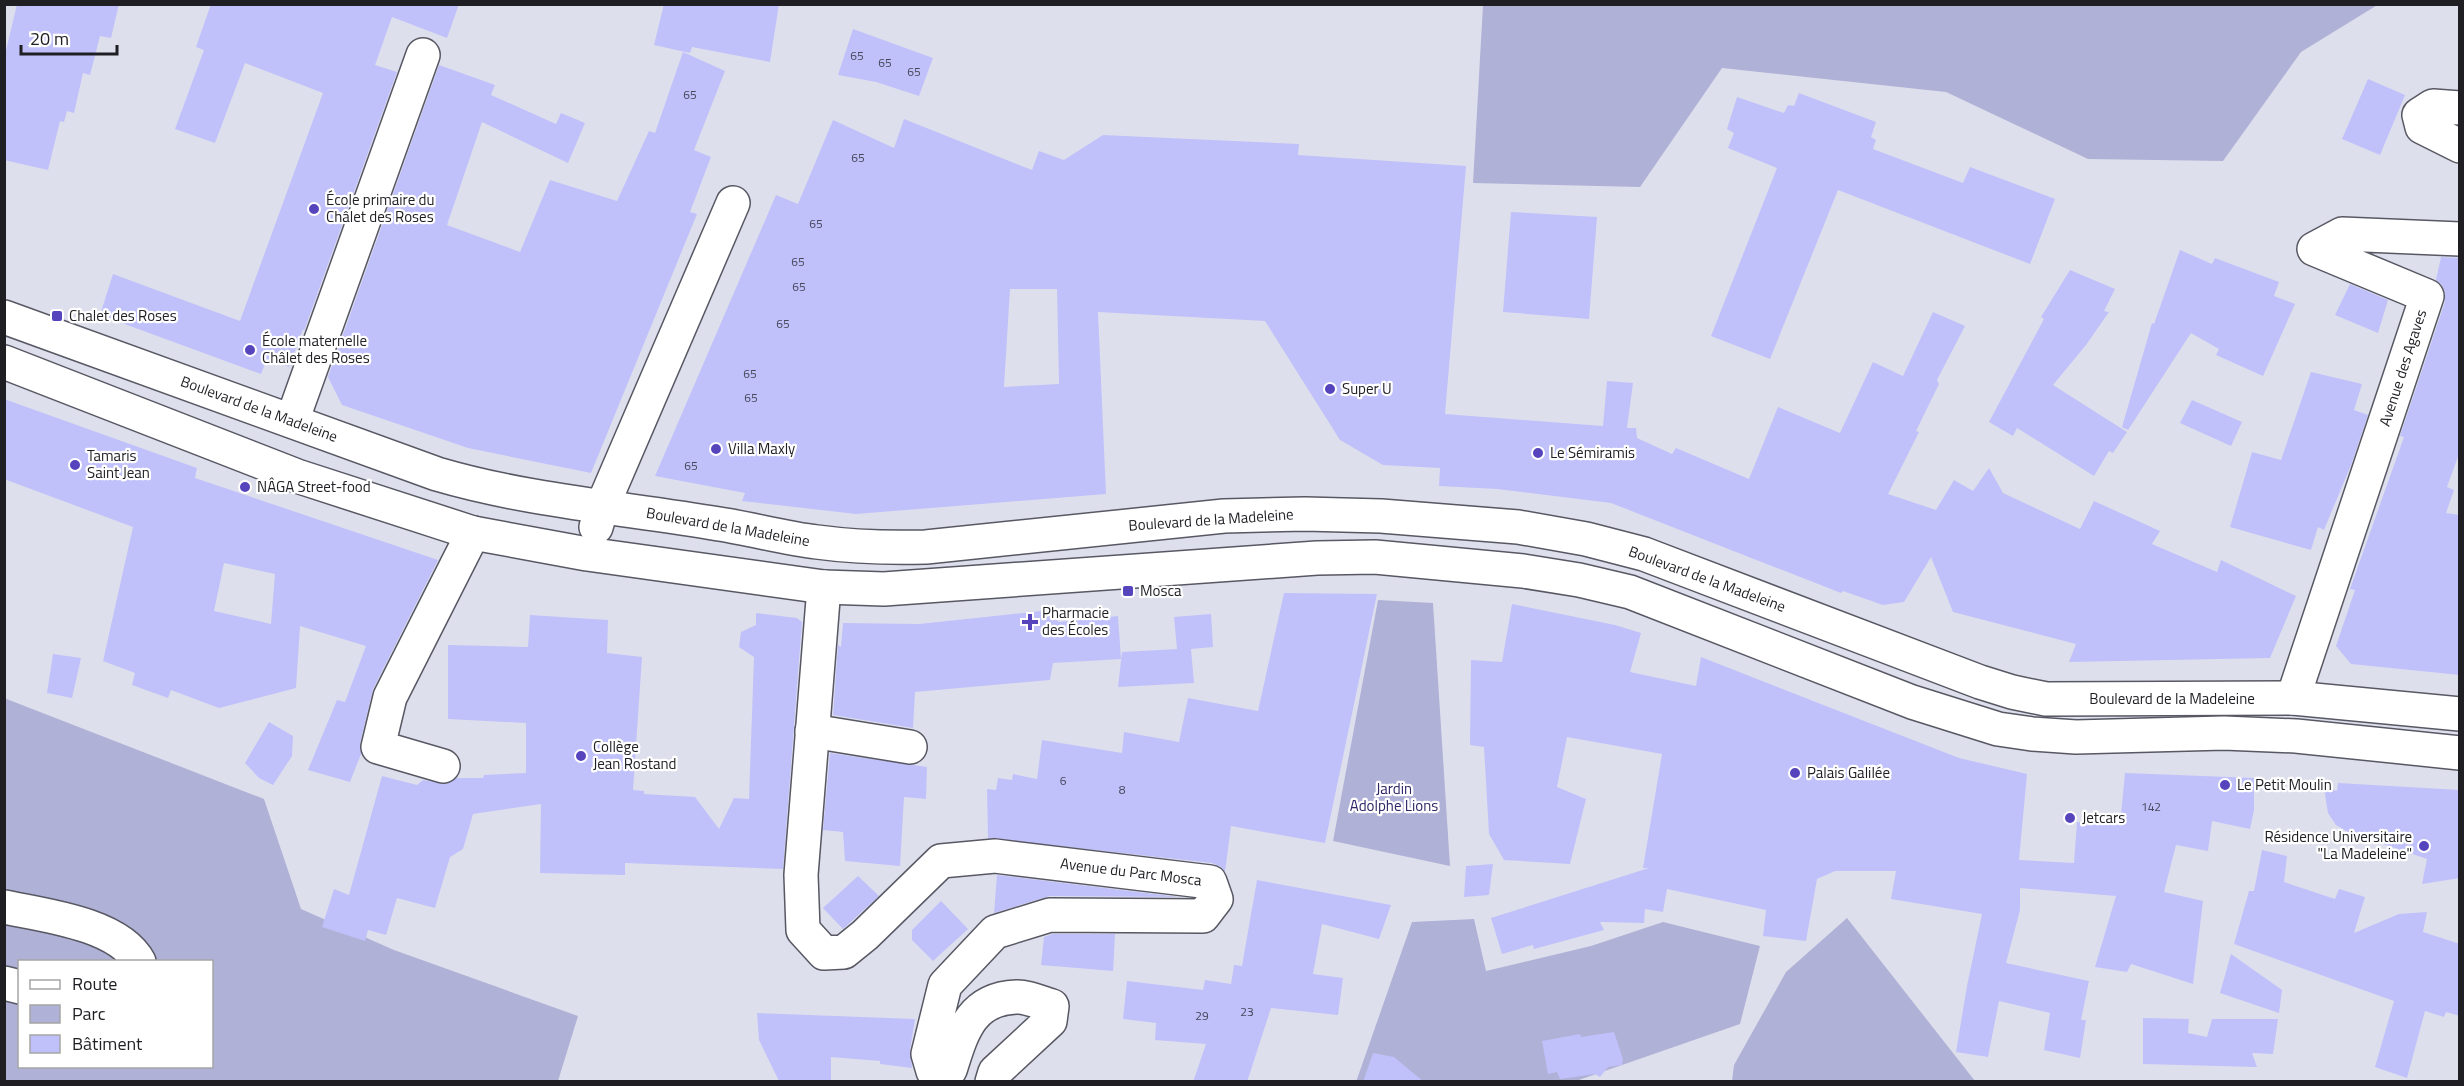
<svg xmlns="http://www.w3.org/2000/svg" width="2464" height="1086" viewBox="0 0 2464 1086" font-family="'Titillium Web',sans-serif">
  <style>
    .green { fill: #b0b1d6; fill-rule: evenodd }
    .building { fill: #c0c1fa; fill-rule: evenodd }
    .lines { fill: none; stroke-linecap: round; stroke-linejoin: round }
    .minor-casing { stroke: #575863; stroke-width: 36 }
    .minor { stroke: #fff; stroke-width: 33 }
    .poi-dot { fill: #5544bc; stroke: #fff; stroke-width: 2 }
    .labels { text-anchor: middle; stroke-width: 4.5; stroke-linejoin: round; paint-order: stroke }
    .number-label { font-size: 12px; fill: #464759 }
    .poi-label { font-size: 15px; fill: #1e1e23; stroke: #fff; text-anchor: start }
    .street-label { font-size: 15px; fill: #1e1e23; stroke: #fff }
    .park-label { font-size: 15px; fill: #2e2667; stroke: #fff }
  </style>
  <rect width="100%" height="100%" fill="#dedfec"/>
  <g class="green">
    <path d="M2379,4L2301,52L2223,161L2088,159L1946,92L1722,68L1640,187L1473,183L1483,5Z"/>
    <path d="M1378,600L1433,603L1450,866L1333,841Z"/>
    <path d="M4,698L264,799L301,909L394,950L578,1016L558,1081H5ZM20,962H212V1066H20Z"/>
    <path d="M1847,918L1975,1081H1732L1734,1065L1786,972Z"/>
    <path d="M1474,919L1486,971L1591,946L1663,922L1760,946L1740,1024L1576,1081L1356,1082L1412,922Z"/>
  </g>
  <g class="building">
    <path d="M17,4H119L111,38L100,36L90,75L83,73L74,113L67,111L64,122L60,121L48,170L4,160V59Z"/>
    <path d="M211,4H459L447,38L392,17L375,65L397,72L304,331L303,329L289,367L267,359L261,374L100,315L113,274L240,321L323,93L245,63L215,143L175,129L204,50L196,47Z"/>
    <path d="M664,4H779L770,62L692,47L690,53L654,45Z"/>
    <path d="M853,29L933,58L919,96L876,82L838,75Z"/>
    <path d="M683,52L725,71L694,150L711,157L690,212L697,214L591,473L468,448L342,405L328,377L439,65L495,85L491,95L556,124L561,113L585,123L568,163L482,122L447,225L520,252L550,180L617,201L649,131L655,133Z"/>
    <path d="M2368,79L2405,95L2380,155L2342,139Z"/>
    <path d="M1799,93L1876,122L1871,137L1876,140L1873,149L1963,183L1970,167L2055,199L2030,264L1838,190L1770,359L1711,336L1777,168L1728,148L1734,133L1727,129L1737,97L1784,113L1788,105L1794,106Z"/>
    <path d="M904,119L1032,170L1039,151L1064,160L1103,135L1299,144L1298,155L1466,166L1445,414L1603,426L1607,381L1633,383L1627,428H1636L1637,438L1672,454L1676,448L1749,479L1778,407L1840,433L1873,362L1903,376L1933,312L1965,326L1937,380L1939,384L1916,431L1919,432L1888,494L1936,510L1954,480L1973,491L1989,468L2003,493L2080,529L2094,501L2160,531L2152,544L2217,572L2221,560L2296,596L2270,658L2069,662L2076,644L1953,612L1931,557L1904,602L1883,605L1843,591L1841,593L1611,503L1497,489L1439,486L1440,468L1383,465L1340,440L1265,321L1098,312L1106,494L856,514L742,501L745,493L655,476L776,195L798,204L833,120L894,148ZM1010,289H1057L1059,384L1004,387Z"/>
    <path d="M1511,212L1597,217L1589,319L1503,312Z"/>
    <path d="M2180,250L2212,264L2215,258L2279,282L2274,296L2295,304L2263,376L2216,355L2219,349L2191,333L2128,430L2122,427L2152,323L2154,324Z"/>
    <path d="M2441,257L2460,258V451L2447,487L2454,490L2446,513L2460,515V675L2351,664L2336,646L2355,590L2350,589L2404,437L2400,436L2445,302V292L2442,285L2436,280Z"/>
    <path d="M2070,270L2115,289L2104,311L2109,312L2086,345L2053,385L2127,432L2113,453L2109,451L2094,476L2017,428L2013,436L1989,422L2044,319L2041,317Z"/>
    <path d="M2350,284L2388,300L2378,333L2335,315Z"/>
    <path d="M2311,372L2362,384L2354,410L2368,415L2351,465L2324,530L2318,527L2311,550L2230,527L2252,452L2281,460Z"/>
    <path d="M4,399L197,468L195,478L438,560L373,689L360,743L361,754L350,782L308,770L337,700L345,702L366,646L300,626L296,688L219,708L171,690L168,698L132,685L135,673L103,661L133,527L4,479ZM224,563L275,574L271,624L214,611Z"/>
    <path d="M2192,400L2242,422L2231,446L2180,423Z"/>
    <path d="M1284,593L1377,594L1325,843L1231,826L1225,872L1221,867L1212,863L988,838L987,789L996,790L998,778L1012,780L1013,774L1037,779L1042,740L1122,753L1124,732L1179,742L1188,698L1258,711Z"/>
    <path d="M1512,604L1615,625L1641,633L1630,672L1696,686L1701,657L1959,758L2027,774L2019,860L2074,863L2077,822L2120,825L2125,773L2254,778V810L2250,829L2212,821L2208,851L2176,845L2164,892L2203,901L2193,984L2131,964L2127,972L2095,967L2116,896L2020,888V910L2006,963L2089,981L2081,1020H2086L2080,1058L2044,1050L2050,1013L1999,1001L1988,1057L1956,1052L1967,986L1982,914L1891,899L1896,871H1835L1817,879L1806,941L1763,936L1766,910L1667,889L1663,912L1645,909L1644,923L1600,922L1604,930L1534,949L1533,945L1502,954L1491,918L1649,868H1643L1662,754L1567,737L1557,787L1586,799L1570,864L1504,860L1489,834L1484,747L1470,745L1471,660L1502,662Z"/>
    <path d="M1060,609L1058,622L1118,616L1121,659L1053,663L1050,680L915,692L913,728L833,715L838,645L841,647L843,623L919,624Z"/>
    <path d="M756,613L797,618L802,622L783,869L625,863V875L540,873L541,804L473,814L463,849L450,857L435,908L397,898L386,935L368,930L365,941L322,927L334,889L349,895L382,776L417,785L423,780L447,784L457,778H483L484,775L526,773V723L448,719V645L528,647L530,615L608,620L607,653L642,657L633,790L644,791V794L695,797L719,829L734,798L749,799L754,657L739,647L741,632L756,625Z"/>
    <path d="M1211,614L1213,647L1191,649L1194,683L1118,687L1122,652L1177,649L1174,617Z"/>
    <path d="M53,654L81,658L72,698L47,693Z"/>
    <path d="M269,722L293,736L292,756L273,785L259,778L245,763Z"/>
    <path d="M830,753L927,767L926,799L904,797L900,866L845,861L843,832L823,830Z"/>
    <path d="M2338,783L2460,790V878L2422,884L2427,859L2348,832L2336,825L2328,813L2324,788L2337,791Z"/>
    <path d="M2262,850L2287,856L2284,882L2335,899L2339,889L2365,897L2354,933L2399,914L2427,912L2423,932L2460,944V1016L2446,1012L2444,1017L2425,1011L2407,1078L2375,1067L2394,1001L2234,944L2249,891H2254Z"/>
    <path d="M1493,864L1489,895L1464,897L1466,866Z"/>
    <path d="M997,875L1179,897L1050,896L994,913Z"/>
    <path d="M858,876L879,896L843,929L823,908Z"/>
    <path d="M1257,880L1391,905L1379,939L1322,924L1313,974L1343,978L1338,1015L1271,1008L1247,1082H1193L1206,1044L1155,1040L1156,1023L1123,1019L1127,981L1203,990L1205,980L1231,984L1234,965L1242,966Z"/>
    <path d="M941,901L968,929L933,961L912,940V930Z"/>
    <path d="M1053,934H1115L1113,971L1041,965L1044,937Z"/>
    <path d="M2231,954L2282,990L2279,1013L2220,993Z"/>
    <path d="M757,1013L915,1019L910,1050L912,1068L880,1064V1061L831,1057V1082L779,1081L759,1040Z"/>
    <path d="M2143,1018L2189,1019L2188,1033L2207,1037L2212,1019H2278L2273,1054L2252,1053L2257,1067L2143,1064Z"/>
    <path d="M1614,1032L1623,1059L1622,1065L1608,1067L1600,1077L1595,1074L1560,1079L1557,1072L1548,1074L1542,1041L1580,1034L1581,1037Z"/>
    <path d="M1373,1053L1394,1057L1424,1082H1363Z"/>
  </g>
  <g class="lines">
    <defs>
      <g id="minor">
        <path d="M2460,108L2433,106L2419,115L2422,127L2460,146"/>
        <path d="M4,317L437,474C529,501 624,508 719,524C752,529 784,538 817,542C854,547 890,548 926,547L1224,516L1305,514L1381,516L1518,527L1586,539L1644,554L1980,682L2012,692L2046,699L2293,698L2460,714"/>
        <path d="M4,362L297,476L473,533L587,554L824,587L884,589L1317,558L1375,557L1523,571L1579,580L1630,592L1912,702L1998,729L2032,734L2076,737L2224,733L2296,736L2460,753"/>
        <path d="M292,421L423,55"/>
        <path d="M596,527L602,507L733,203"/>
        <path d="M824,587L801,875L803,930L824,953L844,952L865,935L941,861L995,856L1210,882L1216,899L1203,916L1050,915L995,932L945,985L928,1054L933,1071L950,1070C962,1033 970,999 1016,997C1026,996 1041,1003 1052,1006L1050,1021L995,1072L992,1082"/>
        <path d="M2293,698L2427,296L2314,249L2342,234L2460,239"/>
        <path d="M812,731L910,747"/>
        <path d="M443,766L378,747L390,697L473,533"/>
        <path d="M4,907C43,915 119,924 139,962"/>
        <path d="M4,983L20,987"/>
      </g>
    </defs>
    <use href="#minor" class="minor-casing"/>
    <use href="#minor" class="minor"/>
  </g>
  <g class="poi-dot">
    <circle cx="314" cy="209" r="6"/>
    <rect x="51" y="310" width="12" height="12" rx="3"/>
    <circle cx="250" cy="350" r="6"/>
    <circle cx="1330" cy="389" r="6"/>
    <circle cx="716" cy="449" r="6"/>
    <circle cx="1538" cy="453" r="6"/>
    <circle cx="75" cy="465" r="6"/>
    <circle cx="245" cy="487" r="6"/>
    <rect x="1122" y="585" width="12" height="12" rx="3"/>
    <path d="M1027 613h6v6h6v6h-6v6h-6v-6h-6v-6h6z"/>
    <circle cx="581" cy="756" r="6"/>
    <circle cx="1795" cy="773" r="6"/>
    <circle cx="2225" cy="785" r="6"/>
    <circle cx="2070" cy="818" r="6"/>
    <circle cx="2424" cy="846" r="6"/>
  </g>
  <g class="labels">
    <g class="number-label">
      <text x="857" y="60">65</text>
      <text x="885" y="67">65</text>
      <text x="914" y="76">65</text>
      <text x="690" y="99">65</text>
      <text x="858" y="162">65</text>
      <text x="816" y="228">65</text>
      <text x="798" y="266">65</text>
      <text x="799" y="291">65</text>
      <text x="783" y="328">65</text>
      <text x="750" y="378">65</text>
      <text x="751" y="402">65</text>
      <text x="691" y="470">65</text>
      <text x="1063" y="785">6</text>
      <text x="1122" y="794">8</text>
      <text x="2151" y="811">142</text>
      <text x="1247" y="1016">23</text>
      <text x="1202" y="1020">29</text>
    </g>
    <g class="poi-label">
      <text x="326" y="205">École primaire du<tspan x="326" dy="17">Châlet des Roses</tspan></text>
      <text x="69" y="321">Chalet des Roses</text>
      <text x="262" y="346">École maternelle<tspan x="262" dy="17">Châlet des Roses</tspan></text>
      <text x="1342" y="394">Super U</text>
      <text x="728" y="454">Villa Maxly</text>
      <text x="1550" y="458">Le Sémiramis</text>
      <text x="87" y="461">Tamaris<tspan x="87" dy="17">Saint Jean</tspan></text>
      <text x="257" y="492">NÂGA Street-food</text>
      <text x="1140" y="596">Mosca</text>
      <text x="1042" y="618">Pharmacie<tspan x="1042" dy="17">des Écoles</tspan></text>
      <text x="593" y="752">Collège<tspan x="593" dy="17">Jean Rostand</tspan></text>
      <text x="1807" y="778">Palais Galilée</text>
      <text x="2237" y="790">Le Petit Moulin</text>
      <text x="2082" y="823">Jetcars</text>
      <text x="2412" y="842" text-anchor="end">Résidence Universitaire<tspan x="2412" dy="17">"La Madeleine"</tspan></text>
    </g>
    <g class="street-label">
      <text transform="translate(2403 368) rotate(-72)" y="5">Avenue des Agaves</text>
      <text transform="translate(259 409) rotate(20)" y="5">Boulevard de la Madeleine</text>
      <text transform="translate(1211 520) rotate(-4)" y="5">Boulevard de la Madeleine</text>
      <text transform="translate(728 527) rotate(10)" y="5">Boulevard de la Madeleine</text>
      <text transform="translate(1707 579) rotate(20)" y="5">Boulevard de la Madeleine</text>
      <text x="2172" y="704">Boulevard de la Madeleine</text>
      <text transform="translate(1131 872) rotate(7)" y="5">Avenue du Parc Mosca</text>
    </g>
    <g class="park-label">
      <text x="1394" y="794">Jardin<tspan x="1394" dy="17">Adolphe Lions</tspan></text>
    </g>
  </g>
  <rect width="2464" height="1086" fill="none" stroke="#1e1e23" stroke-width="12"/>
  <rect x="18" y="960" width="195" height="108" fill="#ffffff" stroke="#a5a5a7" stroke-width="1.5"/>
  <rect x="30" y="980" width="30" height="9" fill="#ffffff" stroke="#a5a5a7" stroke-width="1.5"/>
  <text x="72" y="990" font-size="18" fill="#1e1e23">Route</text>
  <rect x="30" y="1005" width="30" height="18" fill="#b0b1d6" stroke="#a5a5a7" stroke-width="1.5"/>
  <text x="72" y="1020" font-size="18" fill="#1e1e23">Parc</text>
  <rect x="30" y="1035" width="30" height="18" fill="#c0c1fa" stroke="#a5a5a7" stroke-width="1.5"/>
  <text x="72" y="1050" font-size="18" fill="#1e1e23">Bâtiment</text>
  <path d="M21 45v9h96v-9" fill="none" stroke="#1e1e23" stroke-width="3"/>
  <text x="30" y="45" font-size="18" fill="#1e1e23" stroke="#ffffff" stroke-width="4.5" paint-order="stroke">20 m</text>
</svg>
